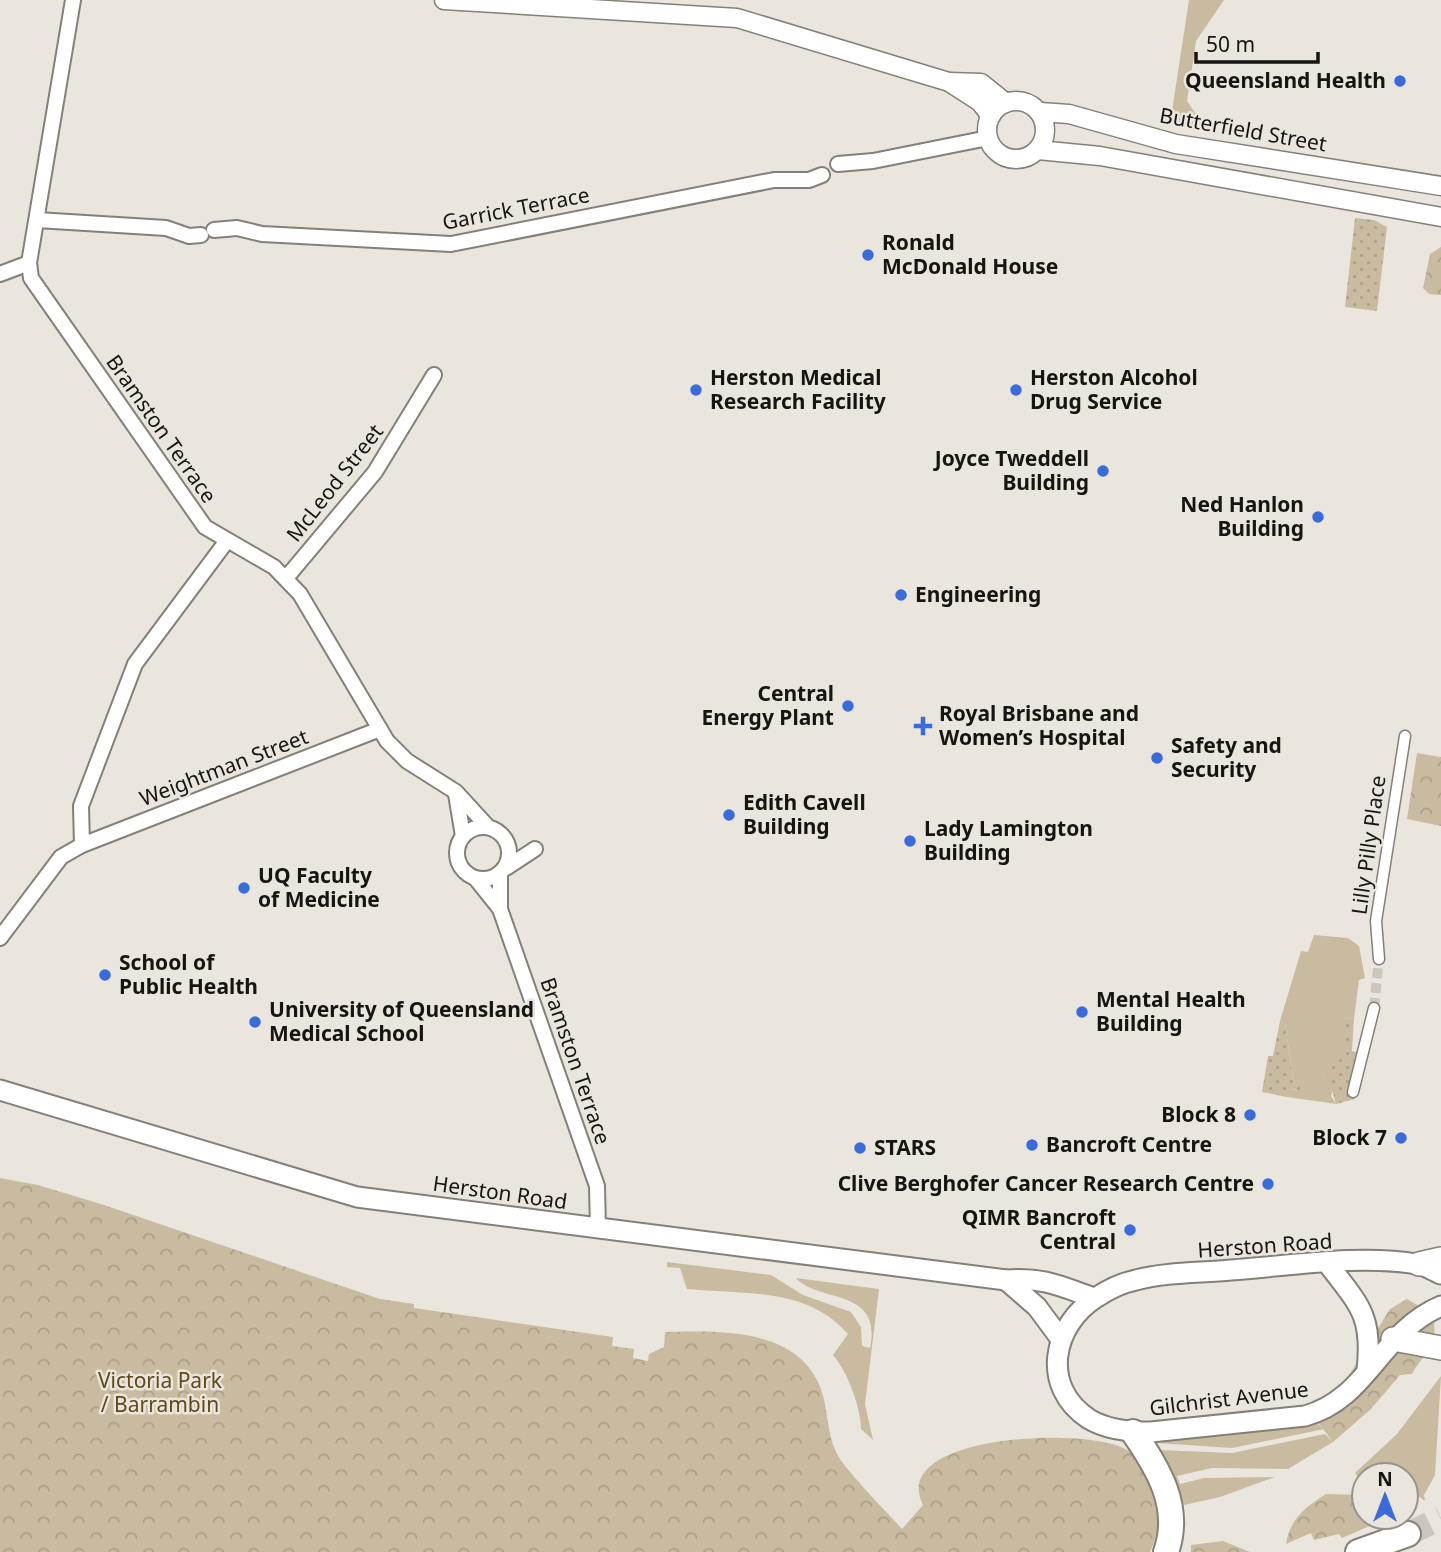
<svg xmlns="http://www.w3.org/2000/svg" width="1441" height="1552" viewBox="0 0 1441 1552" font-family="'Noto Sans',sans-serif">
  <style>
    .grass { fill: #c9bb9f }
    .forest { fill: url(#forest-crowns) }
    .garden { fill: url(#garden-dots) }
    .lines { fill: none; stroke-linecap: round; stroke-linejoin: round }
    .pedestrian-tunnel { stroke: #cbc7bf; stroke-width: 10; stroke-dasharray: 10 5; stroke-linecap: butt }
    .motorway-tunnel { stroke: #cbc7bf; stroke-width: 24; stroke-dasharray: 24 12; stroke-linecap: butt }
    .pedestrian-casing { stroke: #848078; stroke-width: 13 }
    .minor-casing { stroke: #848078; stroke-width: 18 }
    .tertiary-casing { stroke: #848078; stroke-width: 21 }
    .secondary-casing { stroke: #848078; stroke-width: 23 }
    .trunk-casing { stroke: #848078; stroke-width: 26 }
    .motorway-casing { stroke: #848078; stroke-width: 28 }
    .pedestrian { stroke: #fff; stroke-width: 10 }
    .minor { stroke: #fff; stroke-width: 14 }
    .tertiary { stroke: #fff; stroke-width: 18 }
    .secondary { stroke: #fff; stroke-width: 19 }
    .trunk { stroke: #fff; stroke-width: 23 }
    .motorway { stroke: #fff; stroke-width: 24 }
    .poi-dot { fill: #3a6bdb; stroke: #ebe6dd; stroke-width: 2.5 }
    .labels { text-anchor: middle; stroke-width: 5; stroke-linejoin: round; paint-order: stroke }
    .poi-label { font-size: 21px; font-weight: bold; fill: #161512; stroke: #ebe6dd; text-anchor: start }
    .street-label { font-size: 21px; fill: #161512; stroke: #ebe6dd }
    .park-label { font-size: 21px; fill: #604917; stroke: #ebe6dd }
  </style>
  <defs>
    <pattern id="forest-crowns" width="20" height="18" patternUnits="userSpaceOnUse" patternTransform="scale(1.75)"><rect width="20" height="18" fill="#c9bb9f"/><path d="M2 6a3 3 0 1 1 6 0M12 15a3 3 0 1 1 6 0" fill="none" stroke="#aca088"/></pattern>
    <pattern id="garden-dots" width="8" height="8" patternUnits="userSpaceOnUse" patternTransform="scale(1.75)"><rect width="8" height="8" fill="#c9bb9f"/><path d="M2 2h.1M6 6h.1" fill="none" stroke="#aca088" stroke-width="1.8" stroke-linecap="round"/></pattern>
  </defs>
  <rect width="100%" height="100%" fill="#ebe6dd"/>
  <g class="grass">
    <path d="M1189,0H1224L1196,41L1187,101L1207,130L1170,124Z"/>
    <path d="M1314,935L1348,938L1359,946L1365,978L1359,980L1354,1019L1345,1017V1053L1331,1096L1336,1104L1287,1097L1288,1089L1299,1090L1294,1085L1285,1023L1280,1021L1301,951L1308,952Z"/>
    <path d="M667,1262L771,1275L803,1295L851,1312L861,1327L862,1346L870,1348C883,1287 817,1303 796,1278L879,1289L865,1404L873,1440L861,1429C861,1409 848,1372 833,1355L848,1334C806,1286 744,1295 687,1289L680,1268L667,1267Z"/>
    <path d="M1441,1376L1435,1475L1424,1495L1425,1501L1406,1487V1475L1357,1476L1355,1473L1397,1434Z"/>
    <path d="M1317,1423L1324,1429L1232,1448L1156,1443Z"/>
    <path d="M1325,1434L1333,1442L1288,1469L1212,1468L1177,1476L1180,1484L1204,1478L1275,1477L1220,1497L1184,1505L1159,1450L1232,1453Z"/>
  </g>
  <g class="forest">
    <path d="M1441,247V295L1429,294L1423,288L1430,254Z"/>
    <path d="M1417,753L1441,757V826L1407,819Z"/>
    <path d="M0,1178L38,1185L104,1205L380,1299L414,1304V1308L613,1337L612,1346L634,1349L633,1358L648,1361L649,1354L664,1347L665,1332C719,1331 798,1327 821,1389C828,1409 827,1433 836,1452C843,1468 888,1513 902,1529L923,1505C887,1434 1089,1426 1127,1450C1140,1459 1147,1475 1153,1490C1161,1512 1160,1530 1150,1552H0Z"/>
    <path d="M1407,1299L1419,1306L1418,1313L1434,1322C1437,1351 1424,1352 1412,1374L1400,1375L1371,1409L1333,1442L1314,1417L1312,1410L1327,1394L1343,1385L1390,1309Z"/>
    <path d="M1326,1494L1364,1495V1517H1390L1342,1538L1339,1534L1314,1540L1311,1533L1286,1544C1290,1518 1306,1507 1326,1494Z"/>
    <path d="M1223,1541L1250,1552H1191V1545Z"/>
  </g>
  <g class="garden">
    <path d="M1355,218L1374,220L1387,227L1377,311L1345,307Z"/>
    <path d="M1345,1017L1354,1019L1352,1051L1361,1054L1350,1091L1355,1099L1336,1104L1327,1072L1345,1053Z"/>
    <path d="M1280,1021L1285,1023L1294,1085L1303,1087L1299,1090L1289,1089L1287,1097L1262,1092L1268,1056H1273Z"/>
  </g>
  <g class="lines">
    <path class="pedestrian-tunnel" d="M1374,1008L1379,959"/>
    <path class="motorway-tunnel" d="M1408,1534L1441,1518"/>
    <defs>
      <g id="pedestrian">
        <path d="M1379,959L1376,921L1405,736"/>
        <path d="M1353,1092L1374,1008"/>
      </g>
      <g id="minor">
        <path d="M73,0L29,263L31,278L205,527L274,567L300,594L387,741L407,761L456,792L488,827"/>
        <path d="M838,164L873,161L988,138"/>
        <path d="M37,220L166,228L189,236L201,235"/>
        <path d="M214,230L237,228L262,234L451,244L774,180H809L822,175"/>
        <path d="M0,274L29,263"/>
        <path d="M287,577L375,472L434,375"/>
        <path d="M456,794L463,836"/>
        <circle cx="483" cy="853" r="26"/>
        <path d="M82,845L81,806L135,664L226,542"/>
        <path d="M506,868L535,849"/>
        <path d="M500,874V909L597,1186L598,1229"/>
        <path d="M476,879L500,909"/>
        <path d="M0,938L61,857L82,845L380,729"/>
      </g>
      <g id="tertiary">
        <path d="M444,0L737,18L949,82L980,102L991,116"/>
        <path d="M949,82L981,83L1006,103"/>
        <circle cx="1016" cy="130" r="29"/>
        <path d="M1040,112L1069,114L1176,144L1441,186"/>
        <path d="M1038,150L1100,156L1441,217"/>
      </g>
      <g id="secondary">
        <path d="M0,1090L357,1197L1006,1280C1043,1277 1060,1286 1094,1298"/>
        <path d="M1328,1264C1359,1305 1373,1315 1367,1370"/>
        <path d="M1441,1274C1433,1271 1425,1265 1417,1264C1360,1254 1288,1266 1231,1270C1200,1273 1166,1272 1136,1280C1122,1283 1109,1289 1097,1297C1052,1325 1040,1387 1089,1419C1107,1430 1130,1432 1151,1432L1305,1416C1368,1399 1380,1332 1441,1306"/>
        <path d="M1006,1280L1037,1307L1060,1338"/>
      </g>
      <g id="trunk">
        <path d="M1419,1264L1441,1259"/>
        <path d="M1393,1339L1441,1348"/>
      </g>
      <g id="motorway">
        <path d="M1133,1432C1158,1468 1182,1507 1166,1552"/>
        <path d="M1358,1552L1408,1534"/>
      </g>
    </defs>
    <use href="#pedestrian" class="pedestrian-casing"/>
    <use href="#minor" class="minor-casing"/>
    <use href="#tertiary" class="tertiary-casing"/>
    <use href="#secondary" class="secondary-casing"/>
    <use href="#trunk" class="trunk-casing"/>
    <use href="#motorway" class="motorway-casing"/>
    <use href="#pedestrian" class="pedestrian"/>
    <use href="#minor" class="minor"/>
    <use href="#tertiary" class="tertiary"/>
    <use href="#secondary" class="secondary"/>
    <use href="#trunk" class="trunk"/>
    <use href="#motorway" class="motorway"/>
  </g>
  <g class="poi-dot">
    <circle cx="1400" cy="81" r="7"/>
    <circle cx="868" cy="255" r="7"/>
    <circle cx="696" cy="390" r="7"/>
    <circle cx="1016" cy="390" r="7"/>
    <circle cx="1103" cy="471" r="7"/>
    <circle cx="1318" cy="517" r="7"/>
    <circle cx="901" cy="595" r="7"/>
    <circle cx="848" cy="706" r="7"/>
    <path d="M919.5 715.5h7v7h7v7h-7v7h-7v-7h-7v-7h7z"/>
    <circle cx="1157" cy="758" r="7"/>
    <circle cx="729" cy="815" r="7"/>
    <circle cx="910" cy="841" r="7"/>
    <circle cx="244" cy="888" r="7"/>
    <circle cx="105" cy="975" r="7"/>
    <circle cx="1082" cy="1012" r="7"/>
    <circle cx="255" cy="1022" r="7"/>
    <circle cx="1250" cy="1115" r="7"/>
    <circle cx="1401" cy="1138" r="7"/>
    <circle cx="1032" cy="1145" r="7"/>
    <circle cx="860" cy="1148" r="7"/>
    <circle cx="1268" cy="1184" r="7"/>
    <circle cx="1130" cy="1230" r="7"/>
  </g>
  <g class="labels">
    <g class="poi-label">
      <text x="1386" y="88" text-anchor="end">Queensland Health</text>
      <text x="882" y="250">Ronald<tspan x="882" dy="24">McDonald House</tspan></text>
      <text x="710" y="385">Herston Medical<tspan x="710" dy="24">Research Facility</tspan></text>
      <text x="1030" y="385">Herston Alcohol<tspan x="1030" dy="24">Drug Service</tspan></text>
      <text x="1089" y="466" text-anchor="end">Joyce Tweddell<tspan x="1089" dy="24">Building</tspan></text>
      <text x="1304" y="512" text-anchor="end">Ned Hanlon<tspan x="1304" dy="24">Building</tspan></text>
      <text x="915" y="602">Engineering</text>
      <text x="834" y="701" text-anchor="end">Central<tspan x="834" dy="24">Energy Plant</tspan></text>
      <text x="939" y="721">Royal Brisbane and<tspan x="939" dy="24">Women’s Hospital</tspan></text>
      <text x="1171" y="753">Safety and<tspan x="1171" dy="24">Security</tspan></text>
      <text x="743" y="810">Edith Cavell<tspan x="743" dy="24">Building</tspan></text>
      <text x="924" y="836">Lady Lamington<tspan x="924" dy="24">Building</tspan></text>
      <text x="258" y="883">UQ Faculty<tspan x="258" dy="24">of Medicine</tspan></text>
      <text x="119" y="970">School of<tspan x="119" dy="24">Public Health</tspan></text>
      <text x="1096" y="1007">Mental Health<tspan x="1096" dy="24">Building</tspan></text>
      <text x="269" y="1017">University of Queensland<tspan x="269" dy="24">Medical School</tspan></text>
      <text x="1236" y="1122" text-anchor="end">Block 8</text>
      <text x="1387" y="1145" text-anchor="end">Block 7</text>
      <text x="1046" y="1152">Bancroft Centre</text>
      <text x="874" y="1155">STARS</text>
      <text x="1254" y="1191" text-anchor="end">Clive Berghofer Cancer Research Centre</text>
      <text x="1116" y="1225" text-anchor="end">QIMR Bancroft<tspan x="1116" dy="24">Central</tspan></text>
    </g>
    <g class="street-label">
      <text transform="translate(1243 130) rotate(10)" y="7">Butterfield Street</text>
      <text transform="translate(516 209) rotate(-11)" y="7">Garrick Terrace</text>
      <text transform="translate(161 429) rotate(55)" y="7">Bramston Terrace</text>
      <text transform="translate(335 483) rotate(-52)" y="7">McLeod Street</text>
      <text transform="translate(224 768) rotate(-21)" y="7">Weightman Street</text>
      <text transform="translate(1369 845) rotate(-82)" y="7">Lilly Pilly Place</text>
      <text transform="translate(575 1061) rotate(71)" y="7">Bramston Terrace</text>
      <text transform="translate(500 1193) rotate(8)" y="7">Herston Road</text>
      <text transform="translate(1265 1246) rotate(-4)" y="7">Herston Road</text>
      <text transform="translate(1229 1399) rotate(-7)" y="7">Gilchrist Avenue</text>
    </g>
    <g class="park-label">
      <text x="160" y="1388">Victoria Park<tspan x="160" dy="24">/ Barrambin</tspan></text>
    </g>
  </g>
  <g transform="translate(1385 1496)"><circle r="33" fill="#ebe6dd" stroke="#96928c" stroke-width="2"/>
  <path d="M0-5L12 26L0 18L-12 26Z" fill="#3a6bdb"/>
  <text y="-10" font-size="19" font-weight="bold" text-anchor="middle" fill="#161512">N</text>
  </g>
  <path d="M1196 52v10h122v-10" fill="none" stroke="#161512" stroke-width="3.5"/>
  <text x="1206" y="52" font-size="21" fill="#161512" stroke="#ebe6dd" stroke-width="5" paint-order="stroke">50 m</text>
</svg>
